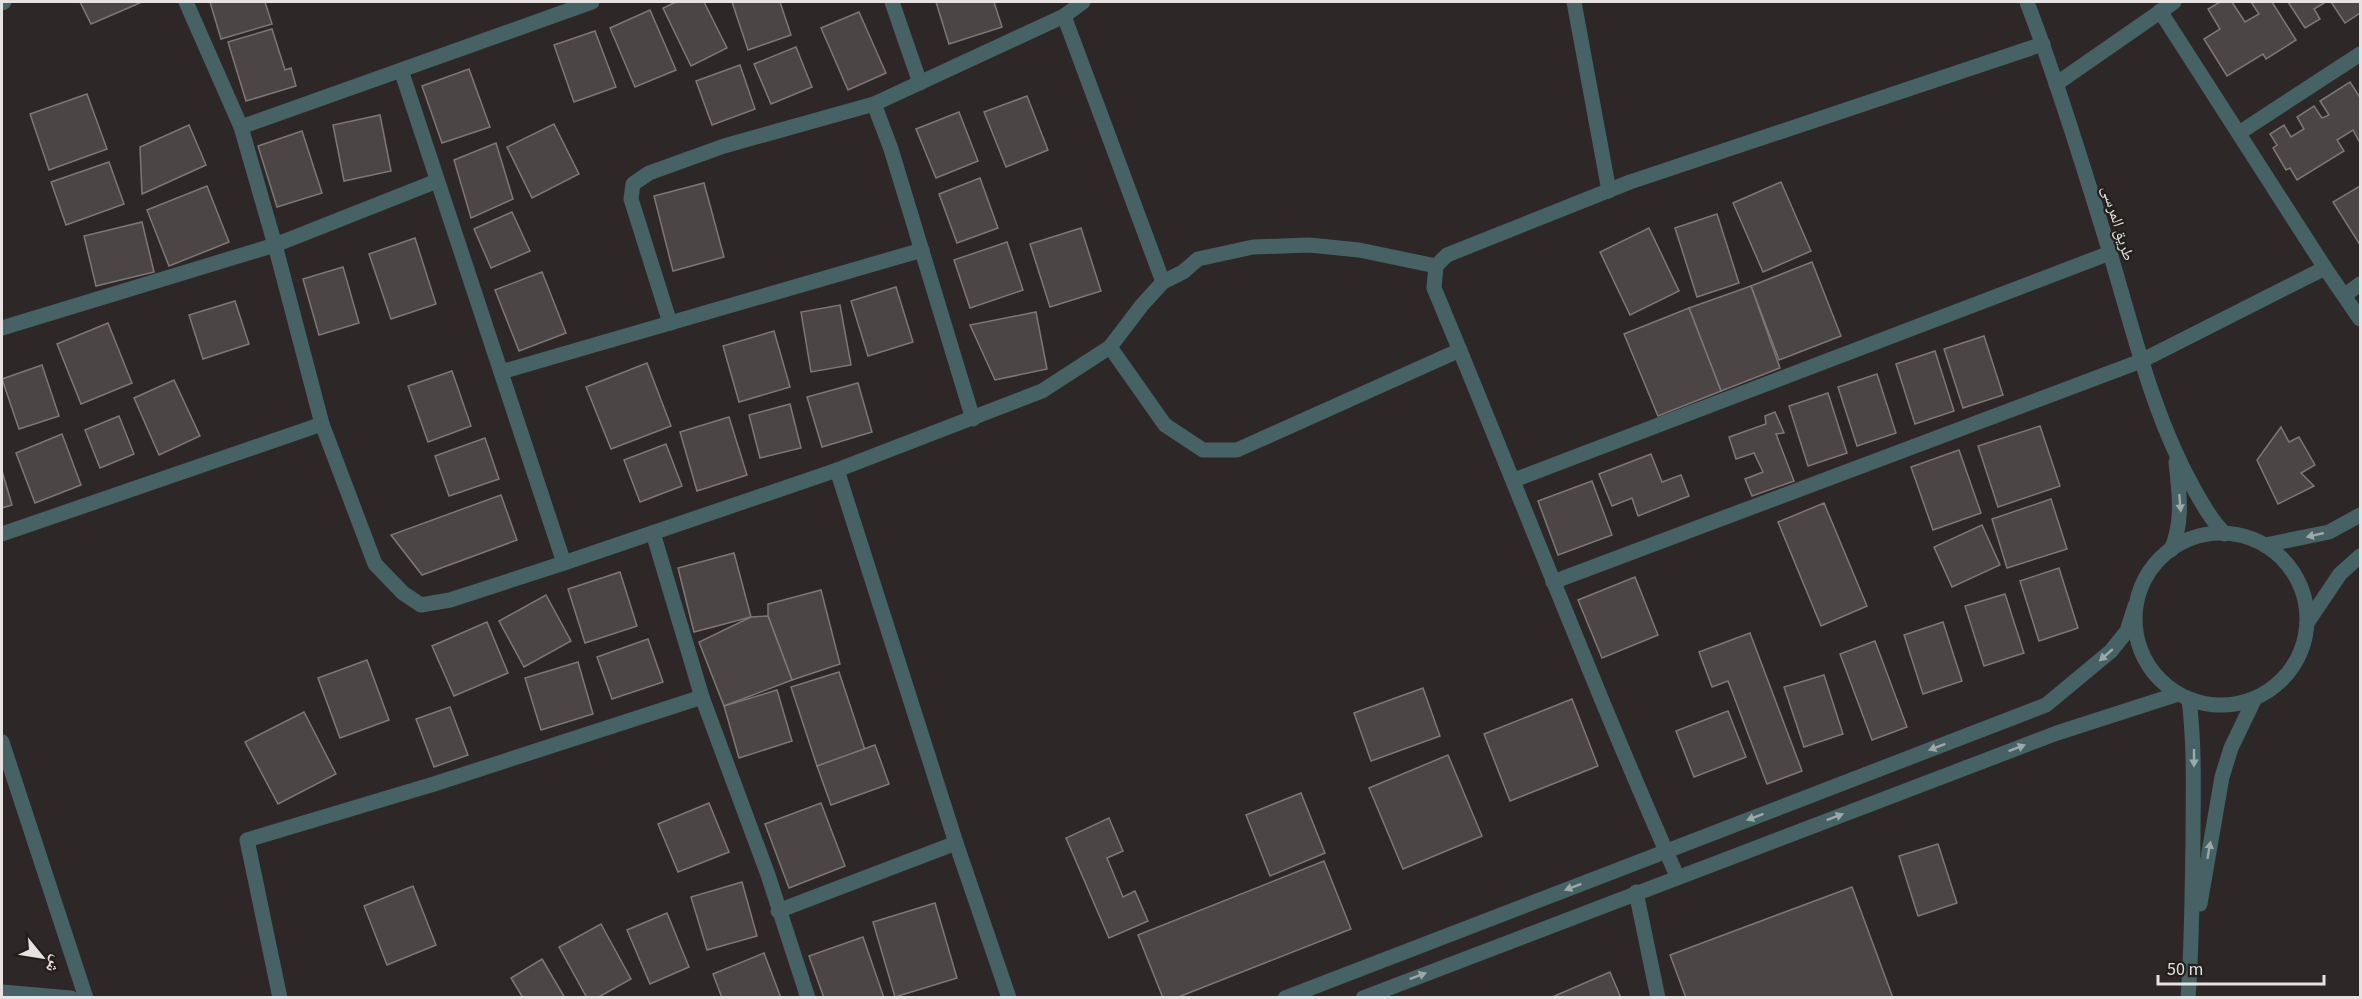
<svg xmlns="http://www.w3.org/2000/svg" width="2362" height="999" viewBox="0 0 2362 999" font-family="'Source Sans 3','Noto Naskh Arabic',sans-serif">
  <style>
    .building { fill: #4b4645; stroke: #7d7877; stroke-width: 1.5 }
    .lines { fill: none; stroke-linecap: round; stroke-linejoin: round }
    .minor { stroke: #466265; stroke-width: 15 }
    .oneway { fill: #9da8a9 }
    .labels { text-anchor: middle; stroke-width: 4.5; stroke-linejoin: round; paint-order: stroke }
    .street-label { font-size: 16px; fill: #e5e2e1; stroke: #231f1d }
  </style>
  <rect width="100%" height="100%" fill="#2d2827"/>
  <g class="building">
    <path d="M80,2H142L91,24Z"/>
    <path d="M210,2H265L272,24L221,39Z"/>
    <path d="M676,2H704L727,48L691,66L663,8Z"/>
    <path d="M732,2H780L791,35L748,50Z"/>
    <path d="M936,2H994L1002,27L949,44Z"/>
    <path d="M2220,2H2232L2245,22L2259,14L2251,2H2272L2296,40L2266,59L2263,54L2227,76L2204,39L2220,29L2208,9Z"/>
    <path d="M2288,2H2323L2324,3L2314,9L2320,19L2305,28Z"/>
    <path d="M2331,2H2360V13L2345,23Z"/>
    <path d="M650,10L676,70L635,87L610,28Z"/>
    <path d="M859,12L886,73L848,90L821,28Z"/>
    <path d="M272,29L285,70L291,68L296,86L246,101L228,42Z"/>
    <path d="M595,31L616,87L574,102L554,45Z"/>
    <path d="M796,47L812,87L771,104L754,64Z"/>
    <path d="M740,65L755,109L712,125L696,81Z"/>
    <path d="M469,69L490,127L442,143L422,86Z"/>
    <path d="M2350,82L2359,96L2360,95V143L2353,130L2337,140L2344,151L2297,180L2290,168L2286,170L2273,148L2277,145L2270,134L2284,125L2291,137L2304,129L2297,117L2314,106L2322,118L2329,115L2320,101Z"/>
    <path d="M87,94L107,149L49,170L30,114Z"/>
    <path d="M1027,96L1048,150L1006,167L984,112Z"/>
    <path d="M959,112L978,161L936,178L916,129Z"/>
    <path d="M380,115L391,171L344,181L333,125Z"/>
    <path d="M554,124L579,174L532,198L507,147Z"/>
    <path d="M189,125L206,165L142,194L140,147Z"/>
    <path d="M302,131L322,193L277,207L258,146Z"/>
    <path d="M496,143L513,199L471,218L454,160Z"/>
    <path d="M109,162L124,204L66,225L51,182Z"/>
    <path d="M980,178L998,228L957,243L939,194Z"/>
    <path d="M1781,182L1811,251L1763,272L1733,203Z"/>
    <path d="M704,183L724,257L673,271L654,196Z"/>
    <path d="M207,186L229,242L169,266L147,210Z"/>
    <path d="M2360,186V245L2333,202Z"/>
    <path d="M512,212L530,251L491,268L474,229Z"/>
    <path d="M1717,214L1739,283L1697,297L1675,228Z"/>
    <path d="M142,222L154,272L96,286L84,236Z"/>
    <path d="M1081,228L1101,291L1050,307L1030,244Z"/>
    <path d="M1649,228L1679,291L1630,315L1600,252Z"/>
    <path d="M415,238L436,304L391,319L369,254Z"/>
    <path d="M1007,242L1023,290L970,308L954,260Z"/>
    <path d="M1812,262L1841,336L1779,360L1751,286Z"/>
    <path d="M343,267L359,323L319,335L303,279Z"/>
    <path d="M542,272L566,333L519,351L495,290Z"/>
    <path d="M1751,286L1780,368L1721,391L1689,308Z"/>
    <path d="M896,287L913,342L868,356L851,301Z"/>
    <path d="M235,301L249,344L203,359L189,315Z"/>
    <path d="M840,305L851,365L811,372L801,312Z"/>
    <path d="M1689,308L1721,391L1658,416L1624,334Z"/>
    <path d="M1036,312L1047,369L995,380L970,325Z"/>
    <path d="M108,323L132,383L81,404L57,344Z"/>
    <path d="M774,331L790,387L739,402L723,346Z"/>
    <path d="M1984,336L2003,395L1963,408L1944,349Z"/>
    <path d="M1935,351L1954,411L1915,424L1896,364Z"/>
    <path d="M647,363L671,426L611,449L586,387Z"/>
    <path d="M42,365L59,416L19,429L2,379Z"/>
    <path d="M452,371L471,426L428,442L408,386Z"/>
    <path d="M1877,374L1896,433L1857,446L1838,387Z"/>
    <path d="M174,380L200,436L159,455L134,398Z"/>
    <path d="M858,383L872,432L822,447L807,397Z"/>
    <path d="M1828,393L1847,453L1808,466L1789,406Z"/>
    <path d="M790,404L801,448L760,458L749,415Z"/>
    <path d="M1775,412L1784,433L1776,434L1794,481L1752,496L1745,479L1763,472L1754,453L1736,459L1729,437L1766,424L1765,416Z"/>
    <path d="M119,416L134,454L100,468L85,430Z"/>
    <path d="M729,417L747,475L697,491L680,432Z"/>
    <path d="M2040,426L2060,486L1998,507L1978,446Z"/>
    <path d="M2281,427L2289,442L2299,437L2315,465L2301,473L2314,486L2278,504L2257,460Z"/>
    <path d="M62,434L81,485L35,503L16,453Z"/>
    <path d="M485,438L499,479L449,496L435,456Z"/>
    <path d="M666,444L682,486L640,502L624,460Z"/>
    <path d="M1959,450L1981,513L1933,530L1911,467Z"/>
    <path d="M1651,454L1662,482L1681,475L1689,496L1638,516L1632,498L1612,506L1599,474Z"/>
    <path d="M2,471L12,505L2,508Z"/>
    <path d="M1592,481L1612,535L1558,555L1538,501Z"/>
    <path d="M501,495L517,540L422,575L391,535Z"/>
    <path d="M2051,499L2067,549L2007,568L1992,519Z"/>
    <path d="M1824,503L1867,606L1821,626L1778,522Z"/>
    <path d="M1982,525L2000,565L1952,587L1934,547Z"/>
    <path d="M734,553L751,617L694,632L678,568Z"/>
    <path d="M2059,568L2078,628L2039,641L2020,581Z"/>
    <path d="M620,572L637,626L585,643L568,589Z"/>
    <path d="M1635,577L1658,635L1602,658L1578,600Z"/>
    <path d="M821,590L840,664L792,680L768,616V604Z"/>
    <path d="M2005,594L2024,653L1984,666L1965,606Z"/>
    <path d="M546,595L571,641L524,667L499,621Z"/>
    <path d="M768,616L792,680L724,706L699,642L751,617Z"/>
    <path d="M487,622L508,673L454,696L432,646Z"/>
    <path d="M1943,622L1962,681L1923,694L1904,635Z"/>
    <path d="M1750,633L1802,771L1767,784L1728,681L1712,687L1699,652Z"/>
    <path d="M648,639L663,682L612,699L597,657Z"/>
    <path d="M1875,641L1907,727L1872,740L1840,654Z"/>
    <path d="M367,660L389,720L340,738L318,678Z"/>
    <path d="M578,662L593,714L541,730L525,678Z"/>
    <path d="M839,672L865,750L817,766L791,687Z"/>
    <path d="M1824,675L1843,734L1804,747L1784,687Z"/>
    <path d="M1423,688L1440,736L1371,761L1354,713Z"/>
    <path d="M777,690L792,741L739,758L724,706Z"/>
    <path d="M1572,699L1598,766L1510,801L1484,734Z"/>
    <path d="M450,707L468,755L434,767L416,719Z"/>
    <path d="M1728,711L1746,757L1694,777L1676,731Z"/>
    <path d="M304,712L336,774L278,804L245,742Z"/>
    <path d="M875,745L889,784L831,805L817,766Z"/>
    <path d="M1448,755L1482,836L1403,869L1369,788Z"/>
    <path d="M1301,793L1325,853L1270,876L1246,815Z"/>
    <path d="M709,803L729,852L678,872L658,824Z"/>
    <path d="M821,803L845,866L789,888L765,824Z"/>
    <path d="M1109,818L1123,851L1107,858L1123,897L1135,891L1148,921L1109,938L1066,838Z"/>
    <path d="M1938,844L1957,903L1918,916L1899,856Z"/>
    <path d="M1324,861L1351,929L1176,998H1163L1138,935Z"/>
    <path d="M742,882L757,936L707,950L691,897Z"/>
    <path d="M413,886L436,945L387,965L364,906Z"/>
    <path d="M1852,887L1893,998H1686L1670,955Z"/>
    <path d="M935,903L957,978L895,997L873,922Z"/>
    <path d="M667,913L689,967L650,984L627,930Z"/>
    <path d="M601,924L631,979L597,998H587L559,947Z"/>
    <path d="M863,937L884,998H824L809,956Z"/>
    <path d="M764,953L781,998H722L713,974Z"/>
    <path d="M542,959L565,998H523L511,978Z"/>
    <path d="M1610,972L1621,998H1550Z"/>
  </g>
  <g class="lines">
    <g class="minor">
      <path d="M186,2L241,127L275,245L322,424L375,564L403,593L421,605L450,600L564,563L837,470L1042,391L1110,347L1142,305L1163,282L1183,272L1198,259L1253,247L1309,245L1359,250L1436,266"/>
      <path d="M892,2L920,83"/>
      <path d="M1574,2L1609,191"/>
      <path d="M2027,2C2058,84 2084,169 2110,253C2134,333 2153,416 2194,489C2203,505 2212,521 2225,534"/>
      <path d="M2,3L4,2"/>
      <path d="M2160,11L2325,268L2360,319"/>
      <path d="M1064,16L1163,282"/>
      <path d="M401,70L564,563"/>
      <path d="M2056,84L2174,2"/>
      <path d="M874,104L891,149L973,419"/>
      <path d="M241,127L592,2"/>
      <path d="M2239,133L2360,54"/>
      <path d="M2345,295L2360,284"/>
      <path d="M670,323L631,199L633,184L649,173L724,146L874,104L1064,16L1083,2"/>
      <path d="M2,328L275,245L437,181"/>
      <path d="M1110,347L1165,425L1203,450H1237L1460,350"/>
      <path d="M501,372L922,250"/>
      <path d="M837,470L956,843L1009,998"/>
      <path d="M1514,480L2110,253"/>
      <path d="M653,533L702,697L768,875L808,998"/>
      <circle cx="2221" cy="619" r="86"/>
      <path d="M2,534L322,424"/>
      <path d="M2265,545L2329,532L2360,515"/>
      <path d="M2171,550C2184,520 2179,493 2176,462"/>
      <path d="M1553,582L2141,361L2325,268"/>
      <path d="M2307,623L2340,574L2360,556"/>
      <path d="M2,742L86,998"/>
      <path d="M1677,876C1591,682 1516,484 1434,288L1436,266L1447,255L1630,182L2043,44"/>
      <path d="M1636,892L1658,998"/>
      <path d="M2200,904L2222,777L2231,748L2255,698"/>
      <path d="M778,911L956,843"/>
      <path d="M2,992L71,998"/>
      <path d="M280,998L247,840L434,784L702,697"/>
      <path d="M1285,998L2046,705L2111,651L2127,631L2135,606"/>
      <path d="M1363,998L2057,733L2178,694"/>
      <path d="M2188,998C2192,946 2192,894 2193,842C2193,794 2195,747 2189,700"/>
    </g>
  </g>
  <defs><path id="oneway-solid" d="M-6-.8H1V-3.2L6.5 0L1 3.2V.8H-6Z" transform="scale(1.5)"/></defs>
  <g class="oneway">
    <use href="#oneway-solid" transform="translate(2180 503) rotate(85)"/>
    <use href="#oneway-solid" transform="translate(2315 535) rotate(167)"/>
    <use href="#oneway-solid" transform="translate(2106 655) rotate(139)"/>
    <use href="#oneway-solid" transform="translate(1937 747) rotate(159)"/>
    <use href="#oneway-solid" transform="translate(2017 748) rotate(-21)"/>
    <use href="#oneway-solid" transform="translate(2194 758) rotate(90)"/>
    <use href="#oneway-solid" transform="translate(1755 817) rotate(159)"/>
    <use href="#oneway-solid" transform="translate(1835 817) rotate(-21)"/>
    <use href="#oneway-solid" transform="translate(2209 850) rotate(-80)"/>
    <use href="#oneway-solid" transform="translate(1573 887) rotate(159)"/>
    <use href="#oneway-solid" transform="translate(1418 976) rotate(-21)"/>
  </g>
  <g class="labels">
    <g class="street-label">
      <text transform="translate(2119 223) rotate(73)" y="6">طريق المرسى</text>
    </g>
  </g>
  <rect width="2362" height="999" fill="none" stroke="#e5e2e1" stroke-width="6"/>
  <g transform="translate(42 957) rotate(120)" stroke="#231f1d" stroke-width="4.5" paint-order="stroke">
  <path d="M0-4.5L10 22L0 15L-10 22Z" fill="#e5e2e1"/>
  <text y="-9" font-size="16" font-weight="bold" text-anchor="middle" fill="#e5e2e1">ش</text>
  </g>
  <path d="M2158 975v9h166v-9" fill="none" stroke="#e5e2e1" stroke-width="3"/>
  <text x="2167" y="975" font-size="18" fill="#e5e2e1" stroke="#231f1d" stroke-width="4.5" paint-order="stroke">50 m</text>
</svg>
